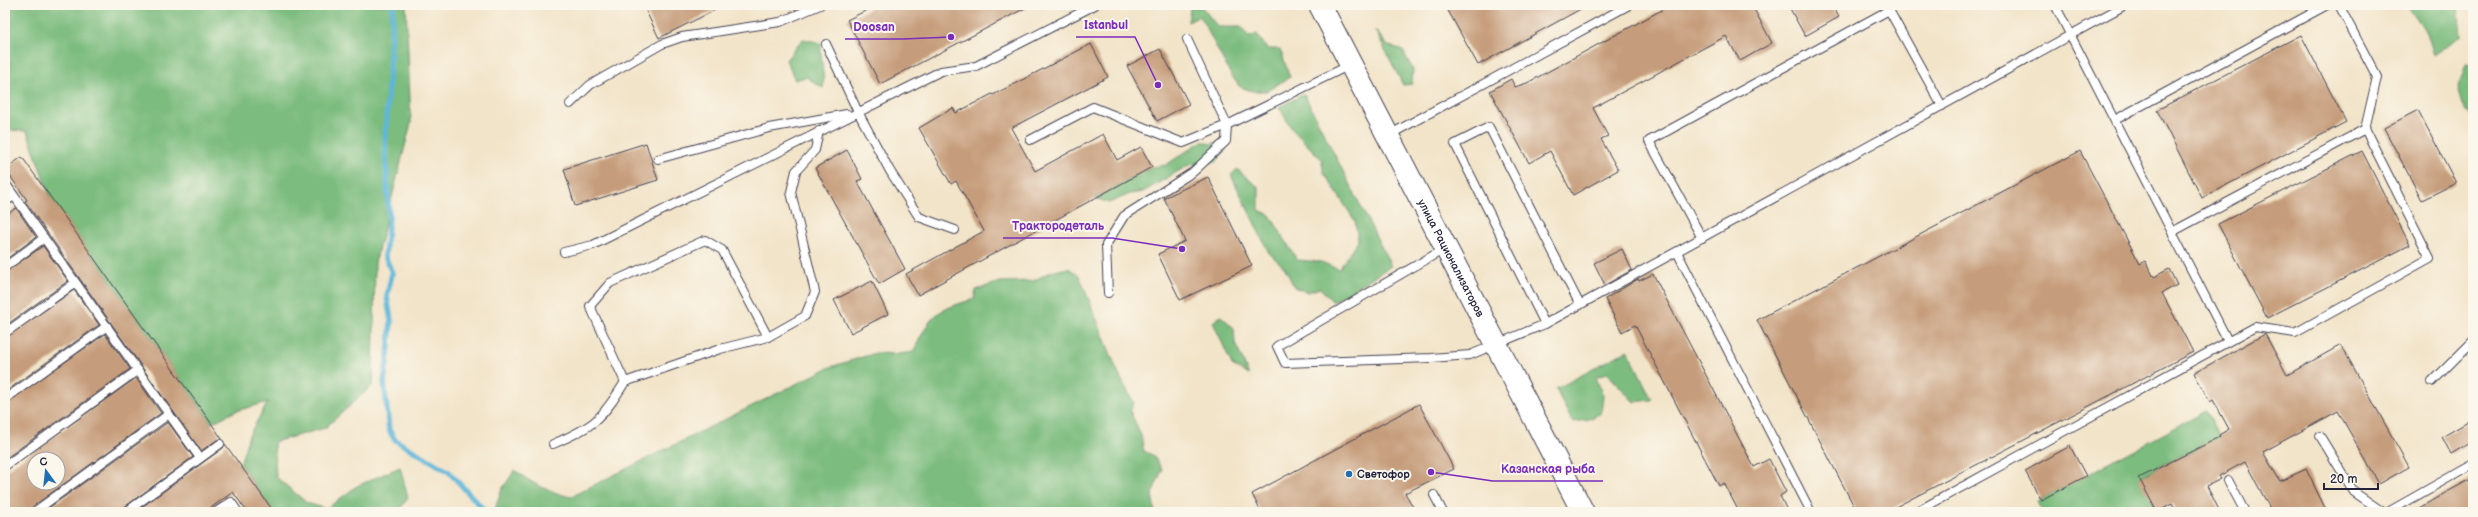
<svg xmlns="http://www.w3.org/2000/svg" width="2478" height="517" viewBox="0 0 2478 517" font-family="'Balsamiq Sans',sans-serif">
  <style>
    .forest { fill: #7bbc7e; stroke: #4e6f5c }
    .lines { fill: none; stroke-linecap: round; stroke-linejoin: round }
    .stream { stroke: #5db6da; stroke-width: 5.5 }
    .building { fill: #c69d7c; fill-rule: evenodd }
    .lane-casing { stroke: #413f50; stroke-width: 10 }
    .secondary-casing { stroke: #413f50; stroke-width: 24 }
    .lane { stroke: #fff; stroke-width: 8 }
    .secondary { stroke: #fff; stroke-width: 22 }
    .poi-dot { fill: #1f6fb2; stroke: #fbf7ec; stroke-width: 1.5 }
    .labels { text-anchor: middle; stroke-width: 4; stroke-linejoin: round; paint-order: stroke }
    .street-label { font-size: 11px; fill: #22223b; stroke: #fbf7ec }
    .poi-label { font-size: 11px; font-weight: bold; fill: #22223b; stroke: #fbf7ec; text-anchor: start }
    .leader { fill: none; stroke: #7b2cbf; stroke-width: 1.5 }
    .callout-dot { fill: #7b2cbf; stroke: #fbf7ec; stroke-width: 1.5 }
    .callout-label { font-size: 12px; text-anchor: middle; font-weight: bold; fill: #7b2cbf; stroke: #fbf7ec; stroke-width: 4; stroke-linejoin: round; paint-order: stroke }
  </style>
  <rect width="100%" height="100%" fill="#fbf7ec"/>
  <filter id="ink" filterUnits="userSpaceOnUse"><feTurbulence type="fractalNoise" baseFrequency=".025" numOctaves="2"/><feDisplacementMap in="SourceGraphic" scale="8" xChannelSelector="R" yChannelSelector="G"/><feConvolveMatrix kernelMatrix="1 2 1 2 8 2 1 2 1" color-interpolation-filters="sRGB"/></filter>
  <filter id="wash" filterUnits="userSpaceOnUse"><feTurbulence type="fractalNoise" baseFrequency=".012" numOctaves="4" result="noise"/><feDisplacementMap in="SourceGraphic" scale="16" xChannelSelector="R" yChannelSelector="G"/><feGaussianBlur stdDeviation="0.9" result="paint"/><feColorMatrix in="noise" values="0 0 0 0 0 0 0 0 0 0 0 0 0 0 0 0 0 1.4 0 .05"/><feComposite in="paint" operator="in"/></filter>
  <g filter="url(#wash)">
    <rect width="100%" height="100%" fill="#f2e4c9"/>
    <g class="forest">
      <path d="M5,5H406L411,123L375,263L373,385L325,428L274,442L276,477L307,503L326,509L357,486L400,467L408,498L398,512H274L240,464L249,435L268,402L236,411L211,423L50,197L27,131L5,130Z"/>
      <path d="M2407,5H2458L2461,36L2433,55L2426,33Z"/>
      <path d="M1201,6L1218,27H1241L1249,37L1257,34L1267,49H1280L1290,77L1267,91H1252L1240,87L1231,75L1200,16L1188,22L1190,8Z"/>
      <path d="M1375,30L1388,46L1402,49L1413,70L1412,84L1403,85Z"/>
      <path d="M803,39L821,43C820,59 825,73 823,88L806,77L795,80L786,60Z"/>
      <path d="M2466,64L2473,65V115L2465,111L2458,87Z"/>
      <path d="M1304,94L1391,266L1333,302L1320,288L1307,292L1294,287L1285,268L1269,253L1231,175L1237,169L1259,188V210L1270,215L1297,260L1321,262L1339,269L1358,241L1355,221L1324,173L1321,159L1292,129L1279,107Z"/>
      <path d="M1202,141L1210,144L1221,141L1226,150L1216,162L1189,165L1143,192L1130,194L1109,203L1095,198L1152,167L1166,165Z"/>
      <path d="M1068,268L1079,275L1119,375L1134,403L1130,411L1141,435L1144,451L1154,456L1162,470L1152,494L1155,512H494L502,489L515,470C531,484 549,491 570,497L830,367L876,353L899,354L913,352C933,313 932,312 974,299L976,290L999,282L1033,281L1050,272Z"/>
      <path d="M1221,316L1234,328L1235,343L1249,375L1232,365L1213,322Z"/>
      <path d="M1628,350L1652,400L1634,402L1607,373L1596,377L1603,396L1601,413L1587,420L1572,422L1556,389Z"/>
      <path d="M2206,411L2235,464L2219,475L2203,445L2140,477L2157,512H2042L2037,502Z"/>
    </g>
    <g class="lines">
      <path class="stream" d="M393,5L385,144L389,217L385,256L392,273L387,296L391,321L388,356L384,381L389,430L395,440L448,471L486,512"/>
    </g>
    <g id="blocks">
      <g class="building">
        <path d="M643,5H725L659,38Z"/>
        <path d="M877,5H1031L880,84L847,20Z"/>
        <path d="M1445,5H1588L1478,65Z"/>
        <path d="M1671,5H1752L1772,43L1740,61L1726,36L1593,108L1608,136L1601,139L1618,170L1573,195L1550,151L1529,163L1490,91L1511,79L1515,87L1527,83Z"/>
        <path d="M1788,5H1832L1839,17L1805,36Z"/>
        <path d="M2301,35L2346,122L2202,198L2157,110Z"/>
        <path d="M1091,44L1108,77L1011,128L1035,171L1103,134L1117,160L1141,147L1152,167L918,295L906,274L984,231L956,181L951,184L919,128L953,108L956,113L992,94L993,95Z"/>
        <path d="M1160,49L1189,104L1157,121L1127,66Z"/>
        <path d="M2418,110L2456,183L2422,200L2384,128Z"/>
        <path d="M646,143L658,180L575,206L564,169Z"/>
        <path d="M847,150L862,179L857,181L905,269L879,284L815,168Z"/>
        <path d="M2080,151L2140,264L2145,261L2154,277L2169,269L2177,285L2162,293L2193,352L1886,512H1857L1757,320Z"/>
        <path d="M2362,151L2410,245L2267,318L2218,224Z"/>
        <path d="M22,157L211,423L222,439L217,440L201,451L25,201L27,200L5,169Z"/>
        <path d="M1208,177L1252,266L1180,300L1158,254L1185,241L1164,198Z"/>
        <path d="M16,208L36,237L5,260V216Z"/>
        <path d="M43,246L68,281L5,326V272Z"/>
        <path d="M1622,249L1632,270L1605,285L1594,263Z"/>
        <path d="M1653,274L1754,467L1769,459L1786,492L1780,496L1788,512H1739L1724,483L1719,486L1635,325L1622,332L1605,299L1638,279L1639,281Z"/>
        <path d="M872,281L888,314L851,333L834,300Z"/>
        <path d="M74,290L99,325L5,392V338Z"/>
        <path d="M105,334L130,369L5,459V404Z"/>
        <path d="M2265,334L2287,375L2341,345L2409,467L2379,484L2338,411L2263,452L2280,481L2306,469L2327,512H2272L2245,462L2219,476L2221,479L2207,486L2220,512H2176L2172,504L2157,512L2139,478L2220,437L2219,435L2229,429L2213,400L2210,402L2194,373Z"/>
        <path d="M136,378L161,413L31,508L29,512H5V471ZM34,459H58V483H34Z"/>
        <path d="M1419,404L1454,469L1405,493L1416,512H1261L1252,494Z"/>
        <path d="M2473,419V441L2451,454L2442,437Z"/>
        <path d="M168,422L193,457L123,508L121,512H43Z"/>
        <path d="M225,444L274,512H247L233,492L205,512H135L223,448Z"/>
        <path d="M2070,446L2086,476L2041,500L2025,471Z"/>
        <path d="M2473,478V512H2412L2445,493Z"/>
      </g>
    </g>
  </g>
  <g filter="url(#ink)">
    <use href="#blocks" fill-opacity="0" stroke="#413f50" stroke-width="1"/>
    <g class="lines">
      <defs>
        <g id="lane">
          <path d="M2055,5L2228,341"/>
          <path d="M826,44L858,112L890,171L919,217L955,230"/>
          <path d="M570,104L590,85L662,44L682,37L780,22L820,5"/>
          <path d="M2115,120L2327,5"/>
          <path d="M1389,135L1629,5"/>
          <path d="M1030,140L1093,107L1183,143L1227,125L1350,65"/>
          <path d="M658,159L769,128L847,114"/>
          <path d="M5,183L200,458"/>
          <path d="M5,202L14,196"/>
          <path d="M2172,232L2365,129"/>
          <path d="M1702,238L1649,141L1889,10L1942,106"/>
          <path d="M1446,248L1277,346L1285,363L1431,358L1470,355L1545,324L2125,5"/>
          <path d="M564,252L593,245L941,71L976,66L1095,5"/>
          <path d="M1677,252L1811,512"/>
          <path d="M5,267L44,238"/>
          <path d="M1108,293L1106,245L1124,216L1193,172L1226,141L1227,125L1187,39"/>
          <path d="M1545,324L1455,144L1489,127L1580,305"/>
          <path d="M5,333L75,283"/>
          <path d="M768,337L722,250L705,240L610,283L590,306L625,382L720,349L768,337L805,316L815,292L791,192L796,171L815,150L819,131"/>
          <path d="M2432,382L2473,341"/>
          <path d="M5,399L107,326"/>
          <path d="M2320,436L2354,492L2383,512"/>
          <path d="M553,444C595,426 601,420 625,382"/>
          <path d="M5,466L138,370"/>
          <path d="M2228,480L2245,512"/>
          <path d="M1434,495L1443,512"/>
          <path d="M34,512L169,414"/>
          <path d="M126,512L220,444"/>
          <path d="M216,512L231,502L238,512"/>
          <path d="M1916,512L2255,327L2295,333L2430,258L2365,129L2377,77L2339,5"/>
          <path d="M2388,512L2473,464"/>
        </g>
        <g id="secondary">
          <path id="s1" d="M1320,5L1583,512"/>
        </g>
      </defs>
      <use href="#lane" class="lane-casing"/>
      <use href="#secondary" class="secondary-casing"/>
      <use href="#lane" class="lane"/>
      <use href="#secondary" class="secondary"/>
    </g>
  </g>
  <circle class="poi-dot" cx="1349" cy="474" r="4"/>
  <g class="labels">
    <g class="street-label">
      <text dy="4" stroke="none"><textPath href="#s1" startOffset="285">улица Рационализаторов</textPath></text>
    </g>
    <g class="poi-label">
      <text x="1357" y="478">Светофор</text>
    </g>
  </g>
  <path class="leader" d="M1158 85L1135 37H1076M951 37L903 39H845M1182 249L1112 238H1003M1431 472L1493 481H1603"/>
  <g class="callout-dot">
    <circle cx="1158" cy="85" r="4"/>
    <circle cx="951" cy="37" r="4"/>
    <circle cx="1182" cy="249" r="4"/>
    <circle cx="1431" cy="472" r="4"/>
  </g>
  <g class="callout-label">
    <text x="1106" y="29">Istanbul</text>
    <text x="874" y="31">Doosan</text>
    <text x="1058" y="230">Трактородеталь</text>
    <text x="1548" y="473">Казанская рыба</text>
  </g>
  <rect width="2478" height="517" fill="none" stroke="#fbf7ec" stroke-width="20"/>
  <g transform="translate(46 471) rotate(345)"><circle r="19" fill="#fbf7ec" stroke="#a4a2a5"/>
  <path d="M0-3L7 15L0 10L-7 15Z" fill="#1f6fb2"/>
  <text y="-6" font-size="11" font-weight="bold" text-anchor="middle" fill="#22223b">С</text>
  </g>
  <path d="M2324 483v6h54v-6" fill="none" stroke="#22223b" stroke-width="2"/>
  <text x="2330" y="483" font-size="12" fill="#22223b" stroke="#fbf7ec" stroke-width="3" paint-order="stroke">20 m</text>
</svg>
